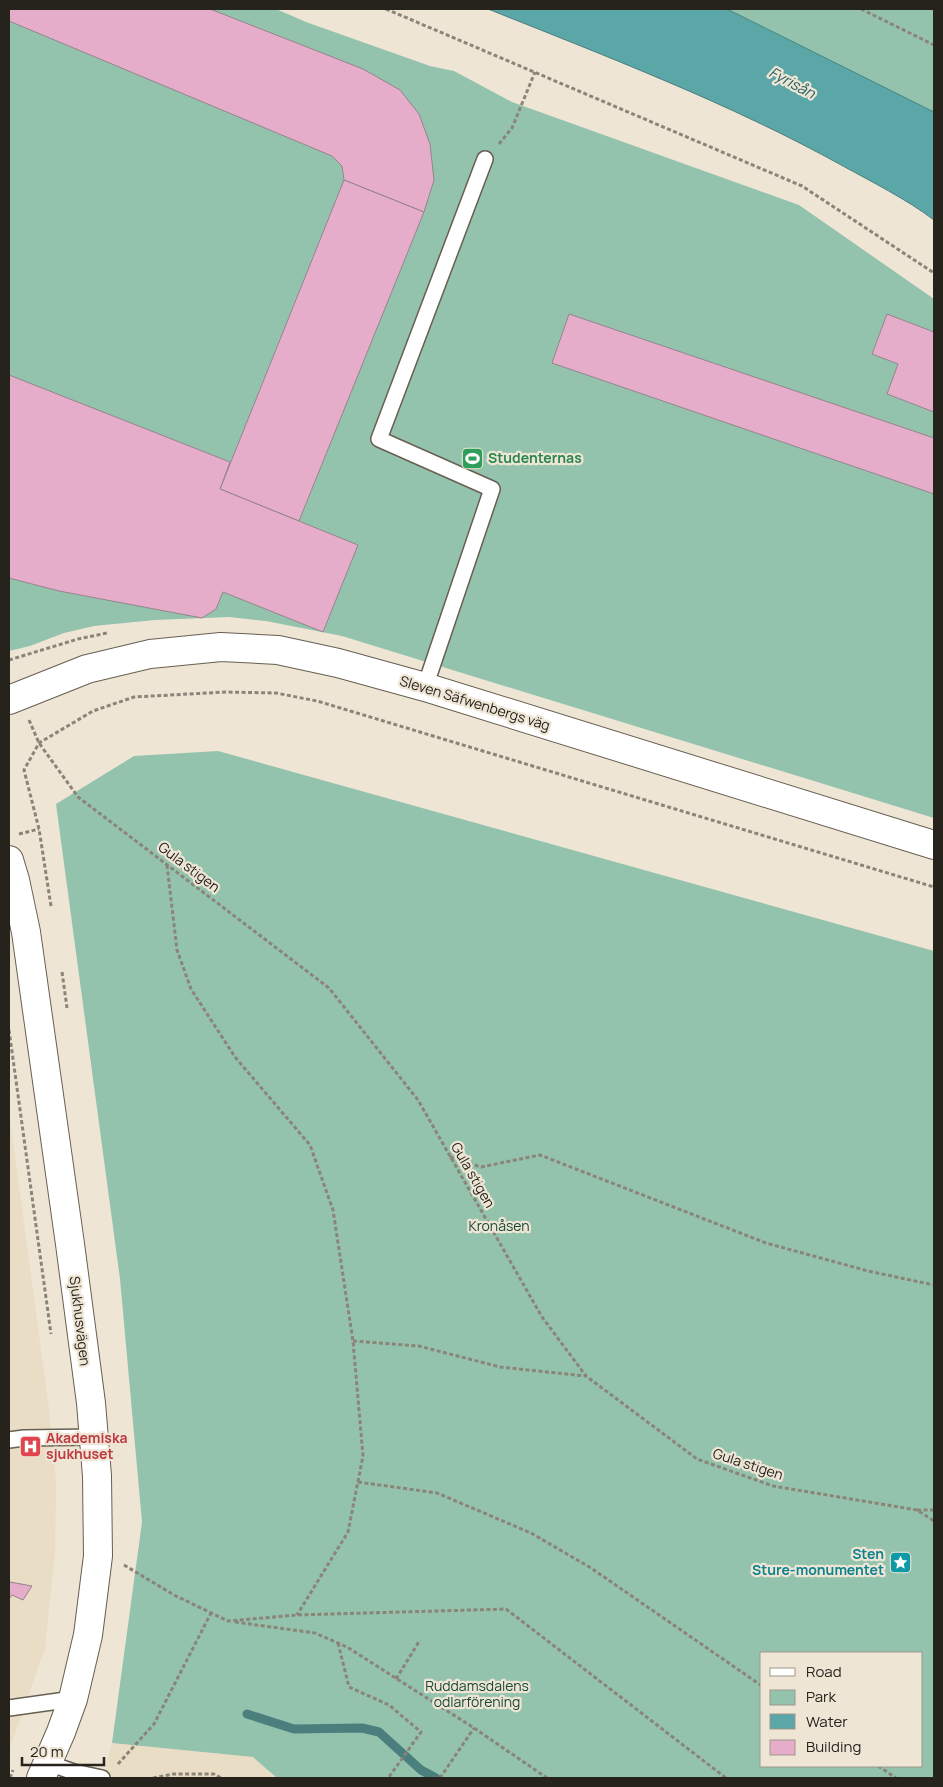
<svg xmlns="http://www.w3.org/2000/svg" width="943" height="1787" viewBox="0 0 943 1787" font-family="Manrope,sans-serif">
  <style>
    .built { fill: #e9ddc5 }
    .green { fill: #94c3ad; fill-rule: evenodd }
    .water { fill: #5ba6a7; stroke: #4b7f7e }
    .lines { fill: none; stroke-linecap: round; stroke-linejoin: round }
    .stream { stroke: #4b7f7e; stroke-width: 9 }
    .building { fill: #e5adc9; stroke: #95848c }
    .lane-casing { stroke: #675f51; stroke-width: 18 }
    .secondary-casing { stroke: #675f51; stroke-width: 30 }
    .path { stroke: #8a8479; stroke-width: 3; stroke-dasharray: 4 2.5; stroke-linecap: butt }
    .lane { stroke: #fff; stroke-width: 15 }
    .secondary { stroke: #fff; stroke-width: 28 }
    .labels { text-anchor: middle; stroke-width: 4.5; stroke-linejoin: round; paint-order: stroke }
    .leisure-label { font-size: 14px; font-weight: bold; fill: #27864d; stroke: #eee5d5; text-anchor: start }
    .street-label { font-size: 14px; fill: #26231d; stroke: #eee5d5 }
    .park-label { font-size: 14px; fill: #164835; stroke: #eee5d5 }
    .health-label { font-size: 14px; font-weight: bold; fill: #be3a42; stroke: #eee5d5; text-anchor: start }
    .culture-label { font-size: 14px; font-weight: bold; fill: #0d838f; stroke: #eee5d5; text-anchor: end }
    .water-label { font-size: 15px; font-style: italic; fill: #236162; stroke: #eee5d5 }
  </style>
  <rect width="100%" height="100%" fill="#eee5d5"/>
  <g class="built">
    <path d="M9,1112L49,1409L56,1482L55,1553L45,1648L9,1751Z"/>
    <path d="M112,1743L254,1757L277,1778H103Z"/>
  </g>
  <g class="green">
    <path d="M9,9H276L306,22L430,66L454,71L512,102L799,205L934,299V818L342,636L266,621L229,617L155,620L94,626L64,633L30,646L9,651Z"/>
    <path d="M727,9H934V112Z"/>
    <path d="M218,751L934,951V1778H277L253,1757L112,1743L142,1522L120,1279L56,804L134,756ZM922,1653V1766H762V1653Z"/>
  </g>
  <path class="water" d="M488,9H727L934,112V220C906,199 874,183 843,166C729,103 608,57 488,9Z"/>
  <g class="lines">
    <path class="stream" d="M247,1714L294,1729L362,1728L379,1732L421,1770L436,1778"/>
  </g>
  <g class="building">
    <path d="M9,9H210L363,69L400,90L419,114L430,144L434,180L424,212L344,180L342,166L332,156L9,21Z"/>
    <path d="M344,180L424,212L299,521L220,489Z"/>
    <path d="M569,314L934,438V494L552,363Z"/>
    <path d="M887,314L934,332V412L887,394L898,364L872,354Z"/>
    <path d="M9,375L230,462L220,489L358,545L323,632L223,592L216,609L202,618L59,591L9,578Z"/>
    <path d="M9,1579L10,1582L32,1586L23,1600L12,1595L9,1599Z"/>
  </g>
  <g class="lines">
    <defs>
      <g id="lane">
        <path d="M425,687L492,489L379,439L485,159"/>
        <path d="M9,1440L24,1438L94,1437"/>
        <path d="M9,1708L73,1699"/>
        <path d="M48,1763L74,1772L102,1778"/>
      </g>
      <g id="secondary">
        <path d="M9,700L87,669L150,654L221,647L278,650L338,663L425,687L934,845"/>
        <path d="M9,860L15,880L26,932L70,1244L91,1403L97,1476L98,1556L88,1635L73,1699L61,1732L41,1778"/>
      </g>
    </defs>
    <use href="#lane" class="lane-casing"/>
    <use href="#secondary" class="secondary-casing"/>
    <g class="path">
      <path d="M386,9L802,186L934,273"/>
      <path d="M861,9L934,45"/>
      <path d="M499,144L512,128L535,72"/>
      <path d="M9,660L78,639L107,633"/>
      <path d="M29,720L39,743L78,797L329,988L418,1100L542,1317L586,1376L697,1459L773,1486L917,1510L934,1521"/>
      <path d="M19,834L39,829"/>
      <path d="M167,865L177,950L191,989L235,1057L310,1145L333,1210L353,1341L363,1456L348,1532L297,1615"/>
      <path d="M51,906L39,829L24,770L39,743L93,711L134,697L226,692L276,693L317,701L934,887"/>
      <path d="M62,972L67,1008"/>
      <path d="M9,1030L51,1334"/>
      <path d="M450,1157L481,1167L540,1155L766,1243L868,1271L934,1285"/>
      <path d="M353,1341L419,1346L500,1367L585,1376"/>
      <path d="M358,1482L437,1493L531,1533L591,1568L762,1686"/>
      <path d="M917,1510H934"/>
      <path d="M124,1565L174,1595L228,1621L297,1615L506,1609L726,1778"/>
      <path d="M235,1622L315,1633L347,1647L474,1728L547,1778"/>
      <path d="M338,1643L349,1687L389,1705L421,1732L389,1777L391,1778"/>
      <path d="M396,1679L420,1640"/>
      <path d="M118,1764L154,1724L211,1613"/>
      <path d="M878,1766L896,1778"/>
      <path d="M10,1778L13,1770"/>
      <path d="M153,1778L173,1774H214L221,1778"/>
      <path d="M440,1778L474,1728"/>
    </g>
    <use href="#lane" class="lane"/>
    <use href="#secondary" class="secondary"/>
  </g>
  <defs>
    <symbol id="stadium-square" viewBox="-11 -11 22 22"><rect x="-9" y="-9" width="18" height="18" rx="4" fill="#2e9e5b" stroke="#eee5d5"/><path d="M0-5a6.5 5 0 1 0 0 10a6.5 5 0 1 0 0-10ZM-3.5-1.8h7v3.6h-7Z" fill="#fff"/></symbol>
    <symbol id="hospital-square" viewBox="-11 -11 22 22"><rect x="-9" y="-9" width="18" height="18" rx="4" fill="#e0444e" stroke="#eee5d5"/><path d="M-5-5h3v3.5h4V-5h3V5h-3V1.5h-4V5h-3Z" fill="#fff"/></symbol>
    <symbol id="sight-square" viewBox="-11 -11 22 22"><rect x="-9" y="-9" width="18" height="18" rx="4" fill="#0f9aa8" stroke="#eee5d5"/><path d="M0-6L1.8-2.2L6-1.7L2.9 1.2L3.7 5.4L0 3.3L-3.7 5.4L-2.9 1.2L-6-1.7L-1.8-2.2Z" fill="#fff"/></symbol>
  </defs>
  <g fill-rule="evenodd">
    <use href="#stadium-square" x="460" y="446" width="25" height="25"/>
    <use href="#hospital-square" x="18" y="1434" width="25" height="25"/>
    <use href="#sight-square" x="888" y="1550" width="25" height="25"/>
  </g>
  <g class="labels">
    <g class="leisure-label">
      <text x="488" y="463">Studenternas</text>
    </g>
    <g class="street-label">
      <text transform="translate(475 703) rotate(17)" y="5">Sleven Säfwenbergs väg</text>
      <text transform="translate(189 867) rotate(37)" y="5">Gula stigen</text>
      <text transform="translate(473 1175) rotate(60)" y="5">Gula stigen</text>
      <text transform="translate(80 1321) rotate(83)" y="5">Sjukhusvägen</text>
      <text transform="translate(748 1464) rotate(18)" y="5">Gula stigen</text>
    </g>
    <g class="park-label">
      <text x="499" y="1231">Kronåsen</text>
      <text x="477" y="1691">Ruddamsdalens<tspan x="477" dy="16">odlarförening</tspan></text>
    </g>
    <g class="health-label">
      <text x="46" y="1443">Akademiska<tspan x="46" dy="16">sjukhuset</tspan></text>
    </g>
    <g class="culture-label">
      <text x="884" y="1559">Sten<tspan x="884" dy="16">Sture-monumentet</tspan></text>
    </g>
    <g class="water-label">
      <text transform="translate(792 83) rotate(28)" y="5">Fyrisån</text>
    </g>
  </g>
  <rect width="943" height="1787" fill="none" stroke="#26231d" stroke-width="20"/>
  <rect x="760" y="1652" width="162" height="115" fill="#eee5d5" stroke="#9e978b"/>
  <rect x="770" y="1668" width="25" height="8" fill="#ffffff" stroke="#9e978b"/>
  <text x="806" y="1677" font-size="15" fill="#26231d">Road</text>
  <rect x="770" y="1690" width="25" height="15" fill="#94c3ad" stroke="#9e978b"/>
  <text x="806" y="1702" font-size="15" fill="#26231d">Park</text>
  <rect x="770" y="1714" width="25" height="15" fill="#5ba6a7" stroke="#9e978b"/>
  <text x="806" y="1727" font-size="15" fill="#26231d">Water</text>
  <rect x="770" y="1740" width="25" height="15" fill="#e5adc9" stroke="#9e978b"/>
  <text x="806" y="1752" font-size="15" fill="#26231d">Building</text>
  <path d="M22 1757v8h82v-8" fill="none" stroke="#26231d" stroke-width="2.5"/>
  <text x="30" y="1757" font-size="15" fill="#26231d" stroke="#eee5d5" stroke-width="4" paint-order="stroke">20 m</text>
</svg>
